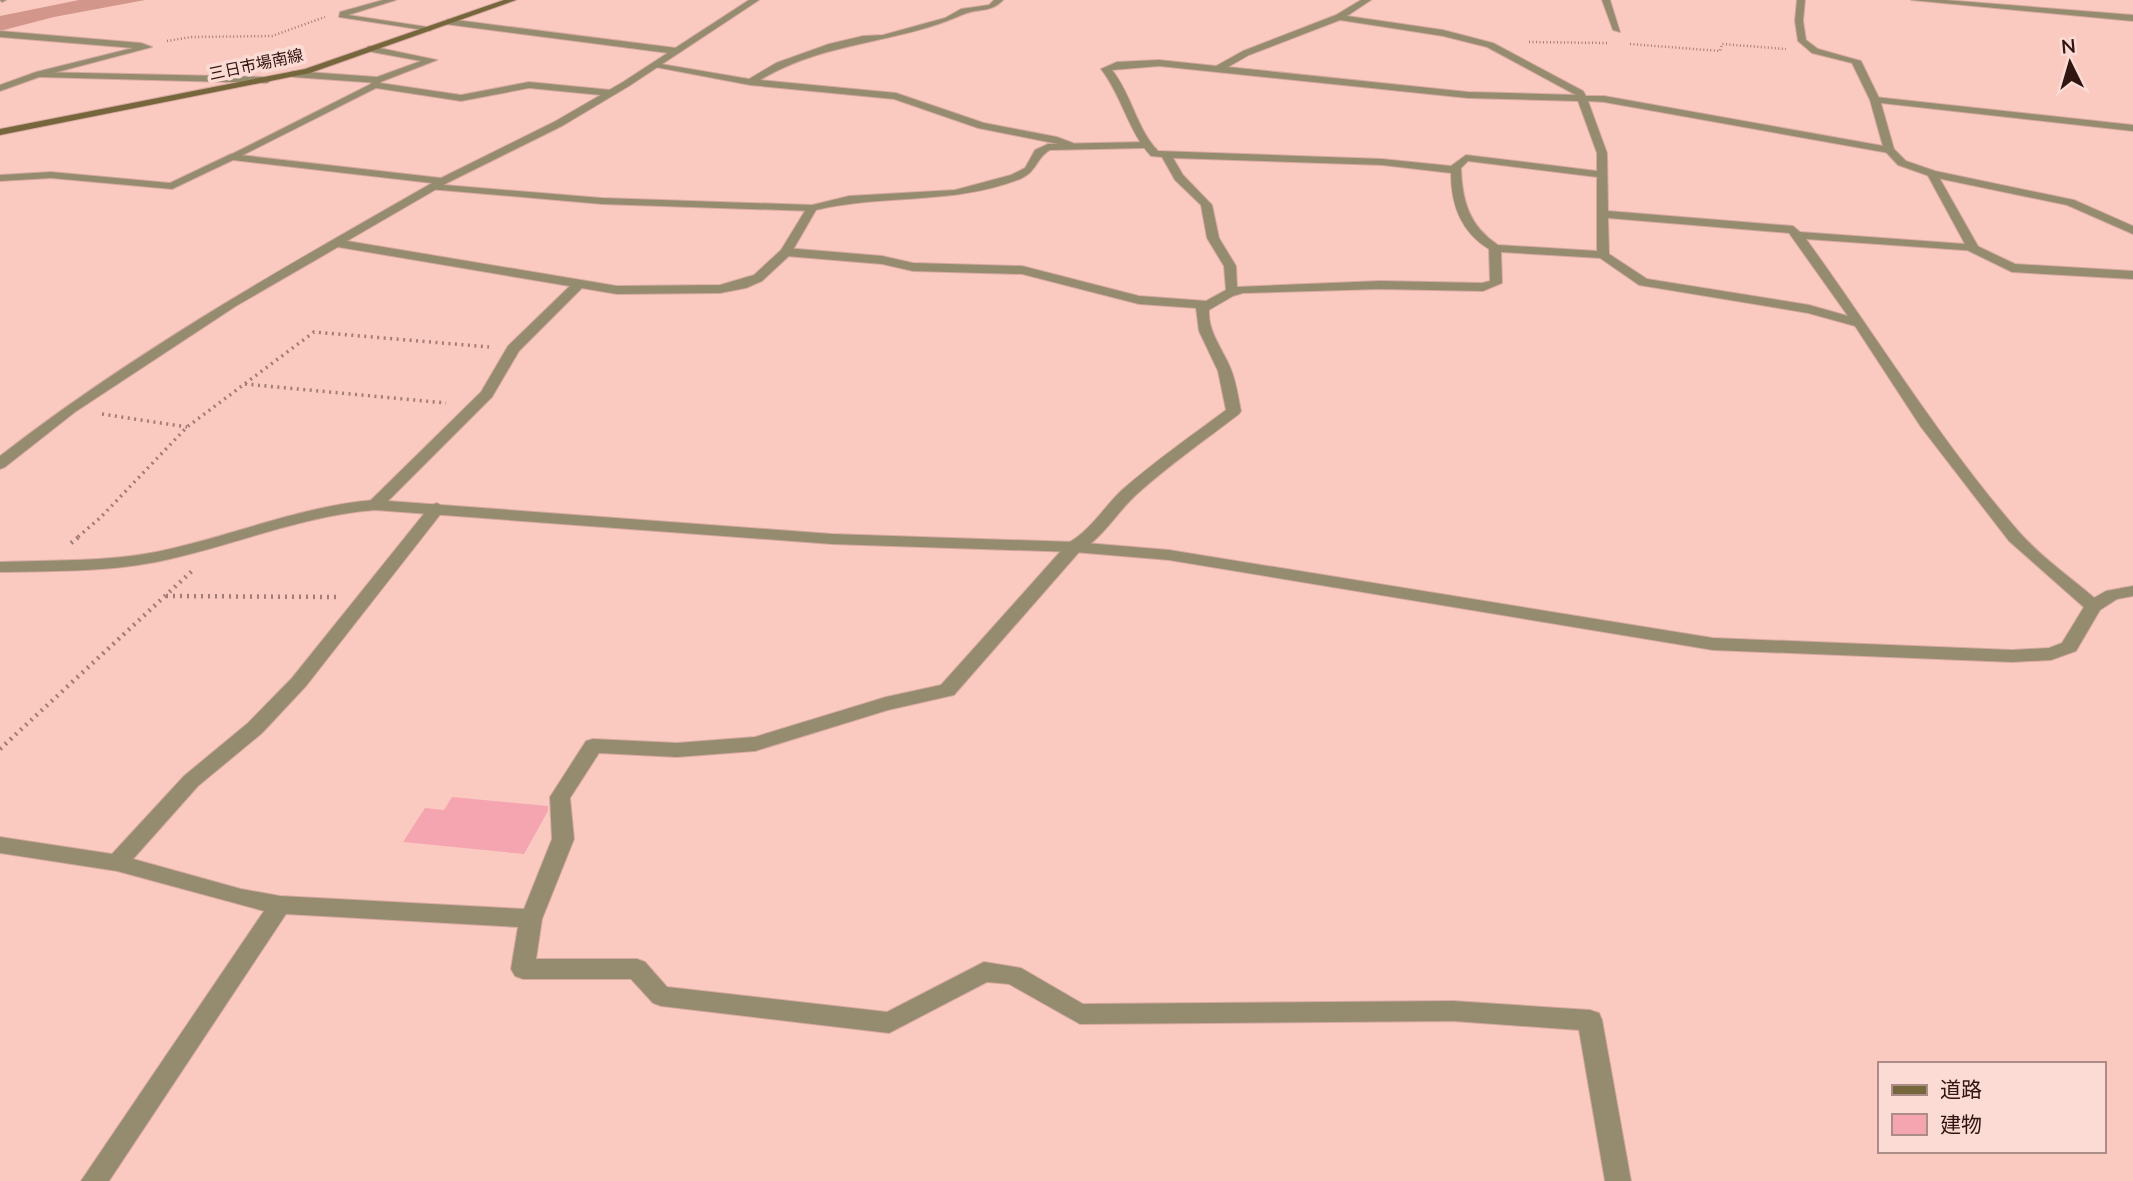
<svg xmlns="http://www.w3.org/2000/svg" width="2133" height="1181" viewBox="0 0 2133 1181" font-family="Lato,'Noto Sans JP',sans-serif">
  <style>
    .green { fill: #d3968b }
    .building { fill: #f5a5b0 }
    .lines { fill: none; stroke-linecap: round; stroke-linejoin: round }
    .service-casing { stroke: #d6a9a1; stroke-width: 2 }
    .minor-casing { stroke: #d6a9a1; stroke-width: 2 }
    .tertiary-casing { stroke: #d6a9a1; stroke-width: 2 }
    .secondary-casing { stroke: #d6a9a1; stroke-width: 2 }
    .path-far2 { stroke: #a37c75; stroke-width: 2.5; stroke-dasharray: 1 2.5; stroke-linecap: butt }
    .path-far1 { stroke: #a37c75; stroke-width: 3.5; stroke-dasharray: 2 4.5; stroke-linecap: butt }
    .path { stroke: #a37c75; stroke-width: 4.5; stroke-dasharray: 2 5; stroke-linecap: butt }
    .service { fill: #958b6f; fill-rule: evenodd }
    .minor { fill: #958b6f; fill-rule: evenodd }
    .tertiary { fill: #958b6f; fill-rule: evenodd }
    .secondary { fill: #76663c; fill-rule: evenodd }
    .labels { text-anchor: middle; stroke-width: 7; stroke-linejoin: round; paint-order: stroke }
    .far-street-label { font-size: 16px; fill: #311510; stroke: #fcdbd5 }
  </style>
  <rect width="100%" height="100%" fill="#facac1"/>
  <path class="green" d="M79,0H145L54,17L0,31V16Z"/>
  <path class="building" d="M452,797L548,806V811L524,854L403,842L425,808L444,810Z"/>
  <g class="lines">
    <defs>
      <g id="service">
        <path d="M0,0H6L2,2Z"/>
        <path d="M383,0H396L348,15L434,28L430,31L339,17L340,12Z"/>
        <path d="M994,0H1003C991,13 979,8 964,14C895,45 827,40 760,80L896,93L984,123L1057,137L1073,143V147L978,128L894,99L750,85L650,66L655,63L749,79L776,63L829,44L863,36L883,35L945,18L961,9L989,5Z"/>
        <path d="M1361,0H1371L1347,16L1443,30L1493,43L1583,91L1586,96H1604L1889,147L1894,150L1889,153L1604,102L1588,101L1607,153L1608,211L1793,226L1800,232L1965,244L1927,174L1936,172L1979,248L1977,251L1806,239C1877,337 1940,441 2019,532C2042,558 2073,579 2099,602L2102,606L2099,610H2087L2009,541L1921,427L1855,326L1808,313L1639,285L1600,258L1501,252L1502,283L1483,291L1380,289L1243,293L1233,296L1209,310C1208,332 1222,348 1230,367C1236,381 1238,396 1241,411L1239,414C1205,440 1169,465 1137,494C1117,512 1104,537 1080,551L954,695L888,710L755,751L677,757L599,753L570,798L574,839L542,919L536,959H637L645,962L667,987L887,1012L984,962L1021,968L1083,1004L1453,1001L1590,1010L1599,1013L1602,1020L1631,1181H1605L1579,1030L1453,1021L1080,1024L1009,984L987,982L889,1033L661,1006L653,1003L631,979H523L515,976L511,969L518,927L286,914L109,1181H81L264,911L117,871L0,853V837L112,854L184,776L248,723L292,678L431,505L437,503L445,508L443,511L306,686L262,733L198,786L133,859L241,889L280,896L524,909L552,839L550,797L586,741L593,739L677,743L755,737L886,697L941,685L1068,543C1091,530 1103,508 1122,490C1155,461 1191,436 1226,410L1218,371L1199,331L1196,308L1139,304L1022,274L913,271L882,264L786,256L780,252L786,248L882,256L913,263L1022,266L1139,296L1206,301L1226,290L1224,266L1207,238L1201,205L1175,180L1162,157L1151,156C1128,131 1122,96 1101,69L1117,62L1159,60L1216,66L1243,51L1336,15ZM1340,20L1443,36L1487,47L1576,95L1468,92L1228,67L1249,55ZM1159,66L1468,98L1578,101L1597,153V171L1466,155L1451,166L1382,159L1158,151C1136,128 1132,95 1112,70ZM1173,158L1382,165L1451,173C1451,205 1461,232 1489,249L1490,281L1482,283L1380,281L1237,287L1236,266L1219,238L1212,205L1183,175ZM1468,161L1597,177V251L1498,245C1469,226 1462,200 1461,168ZM1608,218L1789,233L1848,316L1809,305L1647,279L1609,254Z"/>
        <path d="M1602,0H1610L1620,32L1613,30Z"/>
        <path d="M448,19L676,48L680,51L676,54L445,24Z"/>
        <path d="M0,31L141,43L152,47L42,76L0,91V85L36,72L133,48L0,37Z"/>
        <path d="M378,77L383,80L380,83L461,95L529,82L611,90L616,93L611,96L529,88L461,101L376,88L235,159L226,157L369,85Z"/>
        <path d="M1875,97L2133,125V131L1872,102V98Z"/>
        <path d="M433,184L602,198L812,205L818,208L812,211L602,204L429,189L427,187Z"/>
        <path d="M578,281L582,282V288L519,351L492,397L381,508H369L367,505L369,502L481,392L508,346L574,282Z"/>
      </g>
      <g id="minor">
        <path d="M749,0H759L629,86L562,126L447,183L347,241L617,286L720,285L754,275L781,250L808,206L849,196L955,190L1011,175L1025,168L1035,150L1048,144L1144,142L1149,145L1144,148L1050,150C1036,158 1037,172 1020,179C955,205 883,194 816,210L790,255L762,281L746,288L720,293L617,294L338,247L236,306L75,412L5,467L0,469V456C135,351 283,268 432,183L233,160L172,189L51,178L0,181V175L51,172L170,183L231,154L441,178L554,122L623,82Z"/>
        <path d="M1797,0H1805L1803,21L1806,40L1818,49L1861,61L1880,100L1894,149L1906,161L1935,171L2074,200L2133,226V234L2067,205L1932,177L1898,165L1884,150L1870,100L1852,63L1812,53L1798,41L1795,21Z"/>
        <path d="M1911,0H1945L2133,15V21Z"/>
        <path d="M370,46L437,60L378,83L293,77L288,74L293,71L377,77L421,61L367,51V47Z"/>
        <path d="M36,72L267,77L272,80L267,83L39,77L36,76Z"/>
        <path d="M1973,244L2015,264L2133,271V279L2012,272L1969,251L1967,248Z"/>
      </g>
      <path id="tertiary" d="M375,500L832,534L1074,542L1169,550L1713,638L2012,650L2049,648L2062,643L2087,602L2106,591L2133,586V596L2117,599L2100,610L2076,651L2051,660L2012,662L1713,650L1169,560L1074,552L832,544L375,510C299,516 230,547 156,562C105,572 52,571 0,572V562C52,560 105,562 156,552C230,537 299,506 375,500Z"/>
      <path id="secondary" d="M504,0H516L310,73L0,135V129L305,69Z"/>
    </defs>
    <use href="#service" class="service-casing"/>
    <use href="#minor" class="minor-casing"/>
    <use href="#tertiary" class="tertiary-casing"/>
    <use href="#secondary" class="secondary-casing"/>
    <g class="path-far2">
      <path d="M167,41L191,37L272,36L325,17"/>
      <path d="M1529,42L1607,43"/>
      <path d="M1630,44L1720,51L1722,44L1786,49"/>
    </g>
    <g class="path-far1">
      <path d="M245,384L446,403"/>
      <path d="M102,414L187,427"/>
      <path d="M78,537L100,518L187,427L314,332L489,347"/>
    </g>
    <g class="path">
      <path d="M71,543L80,536"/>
      <path d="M166,596L336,597"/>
      <path d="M0,749L192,571"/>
    </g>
    <use href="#service" class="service"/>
    <use href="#minor" class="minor"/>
    <use href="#tertiary" class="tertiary"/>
    <use href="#secondary" class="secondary"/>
  </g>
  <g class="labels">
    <g class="far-street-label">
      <text transform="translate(256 64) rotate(-12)" y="6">三日市場南線</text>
    </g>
  </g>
  <rect x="1878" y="1062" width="228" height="91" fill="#fcdbd5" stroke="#ab8c86" stroke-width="2"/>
  <rect x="1892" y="1085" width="35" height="10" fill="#76663c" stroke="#ab8c86" stroke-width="2"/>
  <text x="1940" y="1097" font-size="21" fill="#311510">道路</text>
  <rect x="1892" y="1114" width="35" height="21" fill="#f5a5b0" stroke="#ab8c86" stroke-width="2"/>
  <text x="1940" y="1132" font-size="21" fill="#311510">建物</text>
  <g transform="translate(2070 63) rotate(355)" stroke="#fcdbd5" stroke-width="5" paint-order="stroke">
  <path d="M0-5L12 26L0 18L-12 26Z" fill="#311510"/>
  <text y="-10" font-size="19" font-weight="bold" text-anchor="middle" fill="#311510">N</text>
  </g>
</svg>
